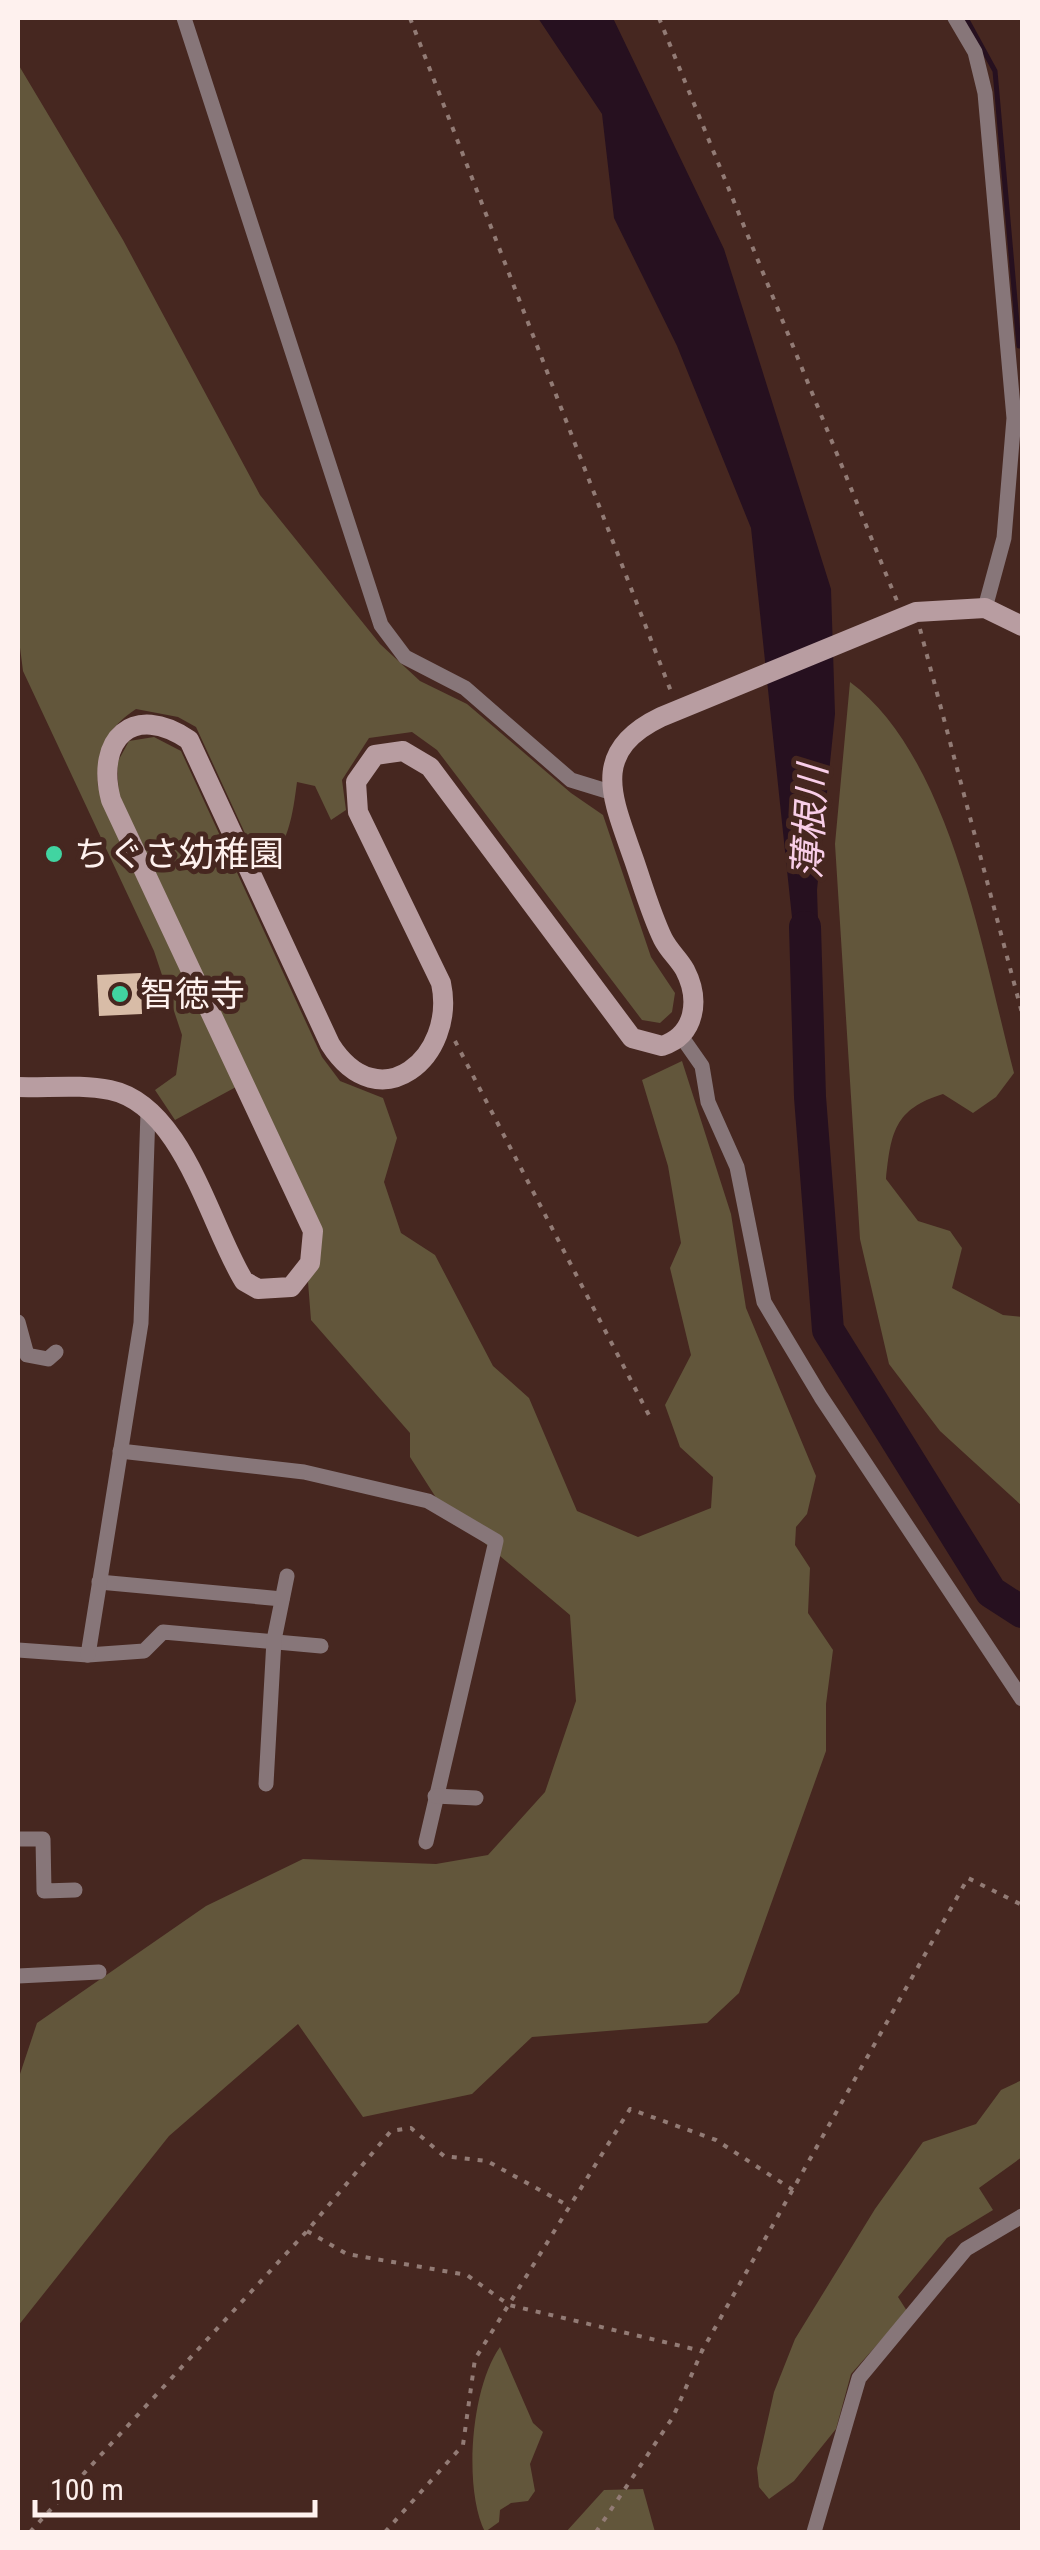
<svg xmlns="http://www.w3.org/2000/svg" width="1040" height="2550" viewBox="0 0 1040 2550" font-family="'Roboto Condensed','Noto Sans JP',sans-serif">
  <style>
    .forest { fill: #62563b }
    .water { fill: #26101f }
    .lines { fill: none; stroke-linecap: round; stroke-linejoin: round }
    .stream { stroke: #26101f; stroke-width: 5 }
    .river { stroke: #26101f; stroke-width: 32 }
    .building { fill: #d8bca7 }
    .path { stroke: #927b75; stroke-width: 4; stroke-dasharray: 5 8; stroke-linecap: butt }
    .street { stroke: #877679; stroke-width: 15 }
    .secondary { stroke: #b89da1; stroke-width: 20 }
    .poi-dot { fill: #41d4a1; stroke: #462720; stroke-width: 4 }
    .labels { text-anchor: middle; stroke-width: 10; stroke-linejoin: round; paint-order: stroke }
    .poi-label { font-size: 35px; fill: #fef1ee; stroke: #462720; text-anchor: start }
    .water-label { font-size: 38px; font-style: italic; fill: #f9cee8; stroke: #462720 }
  </style>
  <rect width="100%" height="100%" fill="#462720"/>
  <g class="forest">
    <path d="M18,64L123,240L260,495L380,644L420,681L467,704L571,793L603,815L651,957L675,993L672,1012L660,1023L642,1020L437,750L412,732L369,738L342,780L346,810L331,820L315,786L297,782C293,812 289,850 261,868L196,727L178,717L136,709C105,730 96,751 98,787L236,1087L175,1120L155,1090L176,1075L182,1035L154,951L23,671L18,632Z"/>
    <path d="M850,682C951,756 983,956 1014,1073L996,1097L973,1113L943,1094C894,1109 891,1133 886,1179L918,1221L950,1231L962,1248L952,1288L1003,1315L1022,1317V1506L940,1431L889,1364L860,1239L835,844Z"/>
    <path d="M154,737L181,751L322,1057L340,1081L383,1098L397,1138L384,1182L401,1233L435,1255L493,1366L529,1398L577,1511L638,1537L711,1508L713,1477L680,1447L665,1405L691,1355L670,1268L681,1243L668,1166L642,1080L682,1061L731,1214L746,1308L816,1476L807,1514L796,1527L795,1545L810,1568L808,1613L833,1650L826,1704V1751L739,1993L707,2023L532,2037L472,2094L363,2117L298,2024L169,2136L18,2326V2080L37,2023L206,1906L303,1859L436,1864L488,1855L545,1792L576,1701L570,1615L442,1507L410,1457V1433L311,1320L308,1282L321,1251L320,1229L119,798L117,763L129,741Z"/>
    <path d="M1022,2080V2157L979,2188L993,2210L947,2238L898,2297L907,2311L851,2374L836,2429L794,2481L769,2499L759,2487L757,2468L774,2392L795,2339L875,2209L923,2142L976,2124L1001,2090Z"/>
    <path d="M500,2347L533,2423L543,2432L530,2464L535,2491L528,2501L511,2503L500,2510L499,2522L485,2532C463,2488 471,2387 500,2347Z"/>
    <path d="M643,2489L655,2532H566L604,2490Z"/>
  </g>
  <path class="water" d="M538,18H613L724,249L831,589L835,714L817,890L820,982L797,965L751,528L677,346L614,218L602,114Z"/>
  <g class="lines">
    <path class="stream" d="M966,18L995,71L1019,346"/>
    <path class="river" d="M805,927L810,1097L828,1330L991,1592L1022,1612"/>
  </g>
  <path class="building" d="M141,973L142,1014L99,1016L97,975Z"/>
  <g class="lines">
    <g class="path">
      <path d="M410,18L672,694"/>
      <path d="M659,18L897,601"/>
      <path d="M920,629L1022,1013"/>
      <path d="M455,1041L652,1421"/>
      <path d="M307,2231L347,2254L467,2275L509,2305L702,2351"/>
      <path d="M30,2532L307,2231L391,2131L411,2128L444,2156L487,2161L569,2206"/>
      <path d="M385,2532L463,2445L475,2359L630,2109L716,2140L796,2192"/>
      <path d="M596,2532L673,2417L702,2351L968,1878L1022,1905"/>
    </g>
    <g class="street">
      <path d="M184,18L381,625L405,657L465,688L571,780L610,792"/>
      <path d="M955,18L975,52L985,93L1014,418L1004,538L985,608"/>
      <path d="M681,1036L702,1066L708,1102L737,1167L764,1302L821,1397L1022,1699"/>
      <path d="M18,1322L27,1355L48,1359L56,1352"/>
      <path d="M120,1451L304,1472L428,1501L496,1541L426,1842"/>
      <path d="M99,1582L282,1599"/>
      <path d="M18,1650L88,1655L144,1651L163,1632L321,1646"/>
      <path d="M88,1655L141,1323L148,1112"/>
      <path d="M266,1784L274,1640L287,1576"/>
      <path d="M435,1796L476,1798"/>
      <path d="M18,1839H43L44,1891L75,1890"/>
      <path d="M18,1976L99,1972"/>
      <path d="M814,2532L859,2378L966,2249L1022,2216"/>
    </g>
    <path class="secondary" d="M18,1087C47,1088 81,1084 110,1090C183,1105 210,1226 244,1281L258,1289L291,1287L310,1263L313,1231L111,800C95,739 133,702 189,740L330,1044C379,1122 457,1057 441,983L358,812L356,782L375,755L403,751L430,767L632,1038L662,1046C696,1035 700,999 685,970C679,959 669,951 663,939C651,914 643,886 634,860C613,799 588,752 661,717L916,612L985,608L1022,626"/>
  </g>
  <g class="poi-dot">
    <circle cx="54" cy="854" r="10"/>
    <circle cx="120" cy="994" r="10"/>
  </g>
  <g class="labels">
    <g class="poi-label">
      <text x="74" y="866">ちぐさ幼稚園</text>
      <text x="140" y="1006">智徳寺</text>
    </g>
    <g class="water-label">
      <text transform="translate(810 822) rotate(-87)" y="13">薄根川</text>
    </g>
  </g>
  <rect width="1040" height="2550" fill="none" stroke="#fef1ee" stroke-width="40"/>
  <path d="M35 2500v15h280v-15" fill="none" stroke="#fef1ee" stroke-width="5"/>
  <text x="50" y="2500" font-size="30" fill="#fef1ee" stroke="#462720" stroke-width="8" paint-order="stroke">100 m</text>
</svg>
